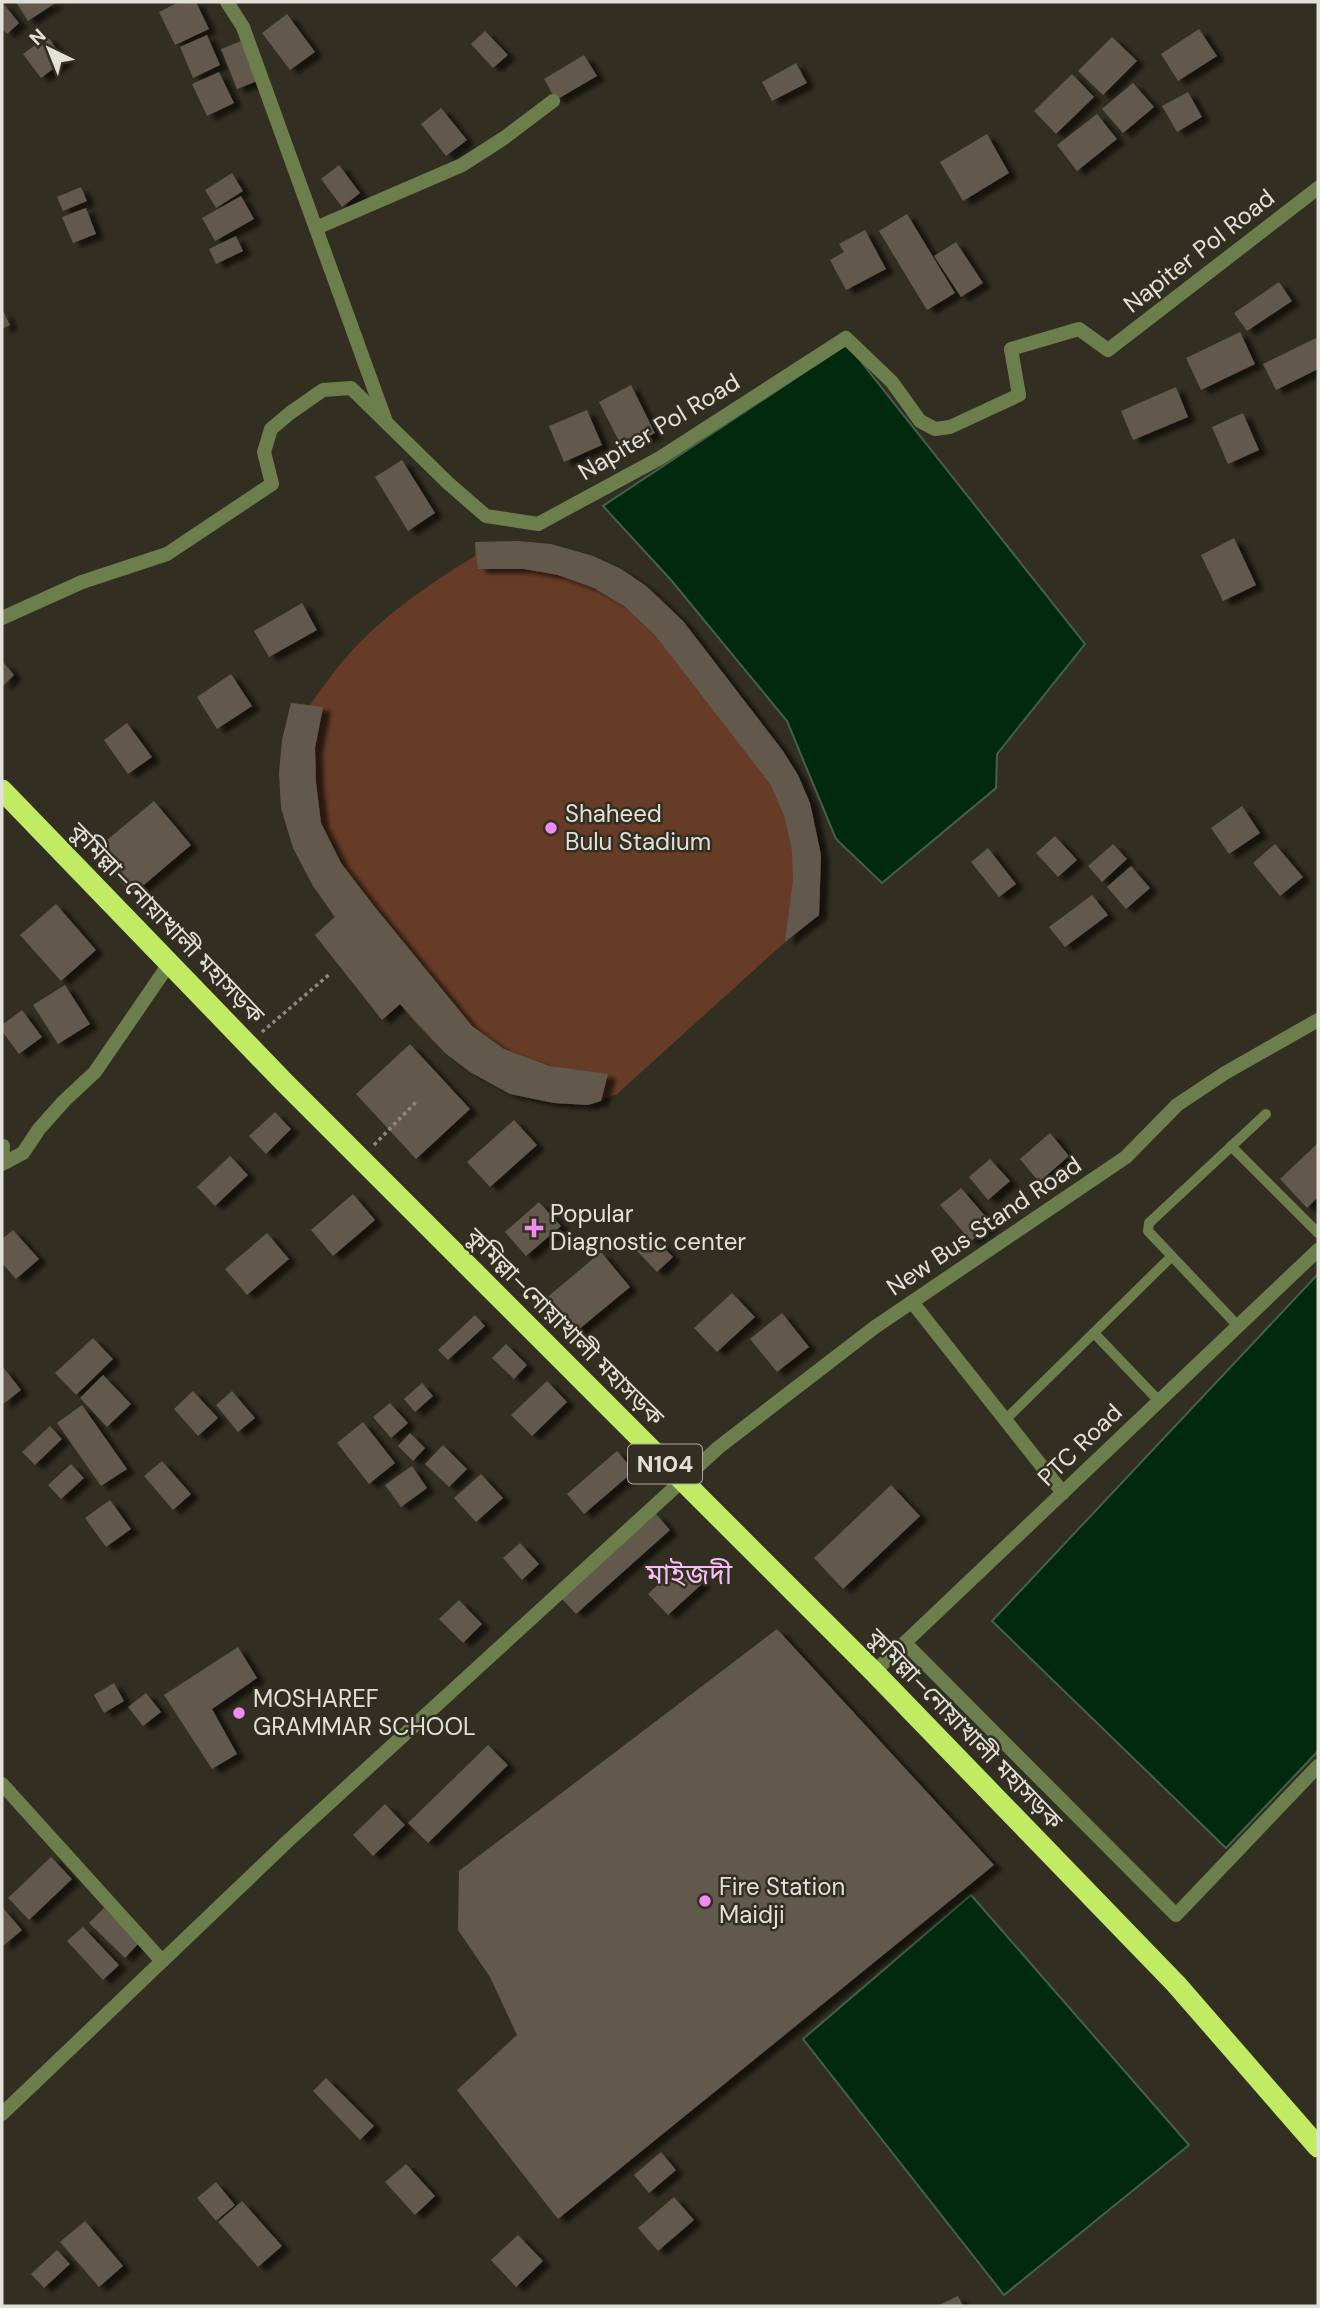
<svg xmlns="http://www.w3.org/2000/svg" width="1320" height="2308" viewBox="0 0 1320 2308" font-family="'DM Sans','Noto Sans Bengali',sans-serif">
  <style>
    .green { fill: #673c27 }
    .water { fill: #00290e; stroke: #44604b; stroke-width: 2 }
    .building { fill: #62584c; filter: url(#shadow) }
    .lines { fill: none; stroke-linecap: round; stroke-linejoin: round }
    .path { stroke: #8b897f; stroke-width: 3.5; stroke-dasharray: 3.5 3.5; stroke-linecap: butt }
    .lane { stroke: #6c7e4b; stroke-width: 10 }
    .street { stroke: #6c7e4b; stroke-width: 14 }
    .highway { stroke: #c0eb63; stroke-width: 21 }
    .poi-dot { fill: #f28af3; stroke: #322f22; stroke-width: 2.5 }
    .labels { text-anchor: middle; stroke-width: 5; stroke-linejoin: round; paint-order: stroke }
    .shield { fill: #322f22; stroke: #adaca2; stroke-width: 2 }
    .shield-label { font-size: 23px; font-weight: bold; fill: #e2e1d9 }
    .street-label { font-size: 24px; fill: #e2e1d9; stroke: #322f22 }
    .poi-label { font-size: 24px; fill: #e2e1d9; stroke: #322f22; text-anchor: start }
    .quarter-label { font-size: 28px; fill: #f7bdf6; stroke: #322f22 }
  </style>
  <defs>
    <filter id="shadow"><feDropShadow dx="8" dy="4.5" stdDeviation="2" flood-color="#0009"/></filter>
  </defs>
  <rect width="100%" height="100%" fill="#322f22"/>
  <path class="green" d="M517,541C553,544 587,551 619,568C672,596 706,651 742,698C767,731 797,765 810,805C823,845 821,875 819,915L785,942L617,1094C591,1106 567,1106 539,1100C477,1086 440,1052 400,1005L382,1020L315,935L335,917C280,839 269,797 291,703L310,705C321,690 331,675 343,661C379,618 428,585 475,556V542Z"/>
  <g class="water">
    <path d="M847,344L1085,644L997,754L996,788L882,883L836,839L787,721L671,580L603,506Z"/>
    <path d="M1318,1274V1751L1226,1848L992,1621Z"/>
    <path d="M971,1895L1189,2145L1004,2295L803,2039Z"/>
  </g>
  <g class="building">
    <path d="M2,2L19,23L7,34L2,28Z"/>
    <path d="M16,2H57L28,21Z"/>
    <path d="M179,2H196L209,29L175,45L159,12Z"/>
    <path d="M287,14L315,52L290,70L262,33Z"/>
    <path d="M1199,29L1217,56L1178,81L1161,54Z"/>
    <path d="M485,31L508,55L493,68L471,44Z"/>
    <path d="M207,35L220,65L193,78L180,47Z"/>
    <path d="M47,36L65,60L41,78L23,54Z"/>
    <path d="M1112,37L1137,61L1103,95L1078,71Z"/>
    <path d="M244,40L260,80L237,89L221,49Z"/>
    <path d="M584,55L597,76L556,100L544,79Z"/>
    <path d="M796,63L807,83L772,101L762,82Z"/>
    <path d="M219,72L234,103L207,116L192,84Z"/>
    <path d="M1072,74L1094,97L1056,134L1034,111Z"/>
    <path d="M1133,83L1154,107L1123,133L1102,109Z"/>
    <path d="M1188,92L1202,117L1177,132L1162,106Z"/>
    <path d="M441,108L467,140L446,156L421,124Z"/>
    <path d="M1097,114L1117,139L1077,171L1057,145Z"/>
    <path d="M987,134L1009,173L963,201L940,162Z"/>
    <path d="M339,165L360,193L342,207L321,179Z"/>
    <path d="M232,173L243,191L216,208L205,190Z"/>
    <path d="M81,187L87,201L63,211L57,197Z"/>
    <path d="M241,196L254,219L215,241L202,218Z"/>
    <path d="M86,208L96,234L73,243L62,217Z"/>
    <path d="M907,214L955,293L927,310L879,231Z"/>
    <path d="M865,230L886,269L846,290L830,260L844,252L839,244Z"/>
    <path d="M236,236L243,251L216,264L209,249Z"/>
    <path d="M956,242L983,283L961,297L934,256Z"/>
    <path d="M1279,282L1292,301L1247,331L1234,313Z"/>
    <path d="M2,309L10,325L2,329Z"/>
    <path d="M1240,332L1255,364L1201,390L1186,358Z"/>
    <path d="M1316,338L1318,342V369L1276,390L1263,364Z"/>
    <path d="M631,385L655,433L623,449L599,402Z"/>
    <path d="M1176,387L1188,417L1133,440L1121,411Z"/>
    <path d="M587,410L602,445L564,462L549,426Z"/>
    <path d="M1243,413L1259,450L1228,464L1212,427Z"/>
    <path d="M402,460L435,513L408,531L375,477Z"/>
    <path d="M1234,538L1256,585L1223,601L1201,555Z"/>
    <path d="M517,541L551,544L593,556L621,569L646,586L683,621L783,751L798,775L810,803L821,855L819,915L785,942L793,881L792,851L785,818L771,785L655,635L624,606L594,588L558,575L524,569H478L475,542Z"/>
    <path d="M302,603L317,630L269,657L254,631Z"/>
    <path d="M2,661L14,675L2,687Z"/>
    <path d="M231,674L252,706L217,729L197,697Z"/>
    <path d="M291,703L323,707L315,748L316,783L321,823L341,863L374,906L472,1026L504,1049L549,1066L608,1074L601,1101L588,1105L554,1103L510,1094L470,1072L445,1053L400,1004L382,1020L315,935L335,917L313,886L293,848L281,808L279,773L282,740Z"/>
    <path d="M127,723L152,757L128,774L104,740Z"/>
    <path d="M154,801L191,845L132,895L95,850Z"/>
    <path d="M1242,806L1260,833L1229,854L1211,828Z"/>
    <path d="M1055,836L1077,860L1058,877L1036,853Z"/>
    <path d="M1113,844L1127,859L1102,882L1088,866Z"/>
    <path d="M1275,844L1303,877L1280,896L1253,863Z"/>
    <path d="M988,848L1016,884L999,897L971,862Z"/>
    <path d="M1131,866L1150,888L1126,909L1107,887Z"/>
    <path d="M1092,895L1108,915L1065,947L1049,927Z"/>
    <path d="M56,904L96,950L61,981L20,935Z"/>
    <path d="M65,985L90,1024L58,1044L33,1005Z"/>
    <path d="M22,1010L42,1037L19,1054L2,1031V1025Z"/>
    <path d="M410,1044L470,1109L416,1159L356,1094Z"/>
    <path d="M275,1112L291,1129L266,1154L249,1136Z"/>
    <path d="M514,1120L537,1145L490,1187L467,1162Z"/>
    <path d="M1050,1133L1069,1156L1039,1182L1020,1159Z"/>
    <path d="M1318,1143V1197L1307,1208L1280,1179Z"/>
    <path d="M230,1156L248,1175L215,1206L197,1187Z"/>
    <path d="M990,1159L1010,1181L988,1200L969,1177Z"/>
    <path d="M961,1188L992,1224L971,1241L940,1205Z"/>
    <path d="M353,1194L375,1220L333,1256L311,1230Z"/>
    <path d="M539,1202L561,1226L526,1256L505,1232Z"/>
    <path d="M13,1230L39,1259L16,1279L2,1263V1239Z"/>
    <path d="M267,1233L289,1259L247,1295L225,1269Z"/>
    <path d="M653,1236L673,1257L657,1272L637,1251Z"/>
    <path d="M601,1252L630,1287L572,1335L543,1301Z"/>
    <path d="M732,1293L755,1317L717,1352L694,1328Z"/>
    <path d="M782,1313L809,1347L777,1372L750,1339Z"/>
    <path d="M475,1315L485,1326L448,1360L438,1350Z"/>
    <path d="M93,1338L113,1359L76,1395L55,1373Z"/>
    <path d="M506,1344L527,1365L514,1379L492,1358Z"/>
    <path d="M3,1367L21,1390L2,1405V1368Z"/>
    <path d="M103,1375L131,1404L107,1427L80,1398Z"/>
    <path d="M547,1381L567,1402L532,1436L511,1415Z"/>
    <path d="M422,1383L433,1396L415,1412L404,1399Z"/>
    <path d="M193,1391L218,1418L198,1436L174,1409Z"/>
    <path d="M232,1391L255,1418L238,1432L216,1405Z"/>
    <path d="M390,1403L408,1423L391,1438L373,1417Z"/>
    <path d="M82,1405L127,1469L101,1486L57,1423Z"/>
    <path d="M363,1422L395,1463L369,1484L337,1443Z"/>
    <path d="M50,1426L62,1439L35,1465L22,1452Z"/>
    <path d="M410,1433L425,1448L413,1461L398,1446Z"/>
    <path d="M443,1445L467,1469L449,1487L425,1464Z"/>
    <path d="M617,1451L634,1471L584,1514L567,1494Z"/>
    <path d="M162,1461L191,1494L173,1510L144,1476Z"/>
    <path d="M71,1464L84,1478L61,1499L48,1485Z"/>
    <path d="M412,1466L427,1488L401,1507L385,1485Z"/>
    <path d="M481,1474L503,1498L476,1522L454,1498Z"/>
    <path d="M891,1485L920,1516L843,1589L814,1558Z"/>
    <path d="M110,1500L131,1529L106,1547L85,1518Z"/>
    <path d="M656,1514L670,1530L576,1614L561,1598Z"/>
    <path d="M520,1543L539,1564L522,1580L503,1558Z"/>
    <path d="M683,1561L703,1583L668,1615L648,1594Z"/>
    <path d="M459,1600L482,1624L463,1643L439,1619Z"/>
    <path d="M777,1629L994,1865L558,2219L457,2090L517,2035L490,1977L458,1930L459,1871Z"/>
    <path d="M238,1647L257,1678L212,1709L237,1754L212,1769L164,1695Z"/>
    <path d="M114,1683L124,1701L104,1713L94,1695Z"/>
    <path d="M146,1693L161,1712L143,1726L128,1707Z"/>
    <path d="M488,1745L508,1765L428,1843L408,1823Z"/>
    <path d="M385,1804L405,1825L373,1856L353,1835Z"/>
    <path d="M51,1857L72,1879L29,1920L8,1898Z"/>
    <path d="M2,1907L22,1930L3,1946L2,1945Z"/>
    <path d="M104,1908L139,1943L125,1958L89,1923Z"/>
    <path d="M83,1927L119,1965L103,1980L67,1941Z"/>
    <path d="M326,2078L374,2126L360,2140L313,2091Z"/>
    <path d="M661,2152L676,2170L649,2193L634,2175Z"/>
    <path d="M406,2164L435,2196L415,2215L385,2182Z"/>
    <path d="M216,2182L235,2205L216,2221L197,2198Z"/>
    <path d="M674,2197L694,2220L658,2251L638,2228Z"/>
    <path d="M242,2201L282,2246L258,2267L218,2222Z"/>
    <path d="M85,2221L123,2266L99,2287L60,2242Z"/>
    <path d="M518,2235L543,2261L516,2287L491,2260Z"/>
    <path d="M57,2250L70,2264L44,2288L31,2274Z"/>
    <path d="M958,2296L963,2306H937Z"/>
  </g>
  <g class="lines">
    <g class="path">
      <path d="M262,1032L331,973"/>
      <path d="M374,1145L417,1101"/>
    </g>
    <g class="lane">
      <path d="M1231,1146L1318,1233"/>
      <path d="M1238,1326L1148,1231L1149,1223L1266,1114"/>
      <path d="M1094,1333L1159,1401"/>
      <path d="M1005,1420L1171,1257"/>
    </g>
    <g class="street">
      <path d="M227,2L243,27L385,419"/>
      <path d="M316,228L462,165L504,138L553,101"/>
      <path d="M2,618L82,582L167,554L272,484L264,452L271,429L290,413L323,390L351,388L448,483L486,516L538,524L660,458L846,338L892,382L920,421L935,429L950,427L1019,395L1011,349L1079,329L1108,350L1318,188"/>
      <path d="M2,1149L3,1146L2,1162"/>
      <path d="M2,1164L23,1153L39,1129L64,1101L95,1072L169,964"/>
      <path d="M912,1302L1063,1493"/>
      <path d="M905,1643L1176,1915L1318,1766"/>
      <path d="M874,1672L1318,1250"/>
      <path d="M2,1784L162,1961"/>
      <path d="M2,2114L290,1839L719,1447L875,1327L1126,1157L1177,1105L1225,1073L1318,1020"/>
    </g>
    <path class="highway" d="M2,790L283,1081L874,1672L1176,1984L1318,2147"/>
  </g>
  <g class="poi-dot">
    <circle cx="551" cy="828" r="7"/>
    <path d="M530.5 1217.5h7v7h7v7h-7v7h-7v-7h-7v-7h7z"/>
    <circle cx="239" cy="1713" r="7"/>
    <circle cx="705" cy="1901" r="7"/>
  </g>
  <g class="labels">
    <rect class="shield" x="628" y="1444.5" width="74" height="39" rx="5"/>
    <g class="shield-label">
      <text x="665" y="1472">N104</text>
    </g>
    <g class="street-label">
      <text transform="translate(1199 251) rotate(-38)" y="8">Napiter Pol Road</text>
      <text transform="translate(659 427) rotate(-31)" y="8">Napiter Pol Road</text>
      <text transform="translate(167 923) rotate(46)" y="8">কুমিল্লা–নোয়াখালী মহাসড়ক</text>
      <text transform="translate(984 1226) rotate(-34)" y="8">New Bus Stand Road</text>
      <text transform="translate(565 1327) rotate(45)" y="8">কুমিল্লা–নোয়াখালী মহাসড়ক</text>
      <text transform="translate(1080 1445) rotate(-44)" y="8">PTC Road</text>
      <text transform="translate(965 1729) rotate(46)" y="8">কুমিল্লা–নোয়াখালী মহাসড়ক</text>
    </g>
    <g class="poi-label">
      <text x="565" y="822">Shaheed<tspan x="565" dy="28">Bulu Stadium</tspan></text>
      <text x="550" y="1222">Popular<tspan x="550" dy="28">Diagnostic center</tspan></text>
      <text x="253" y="1707">MOSHAREF<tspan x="253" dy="28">GRAMMAR SCHOOL</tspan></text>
      <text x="719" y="1895">Fire Station<tspan x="719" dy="28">Maidji</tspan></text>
    </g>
    <g class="quarter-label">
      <text x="689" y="1584">মাইজদী</text>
    </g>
  </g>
  <rect width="1320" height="2308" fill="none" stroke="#e2e1d9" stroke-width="7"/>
  <g transform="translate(49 49) rotate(317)" stroke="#322f22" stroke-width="5" paint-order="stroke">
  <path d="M0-5L12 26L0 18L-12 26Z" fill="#e2e1d9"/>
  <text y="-10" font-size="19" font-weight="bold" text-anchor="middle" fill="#e2e1d9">N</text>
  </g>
</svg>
